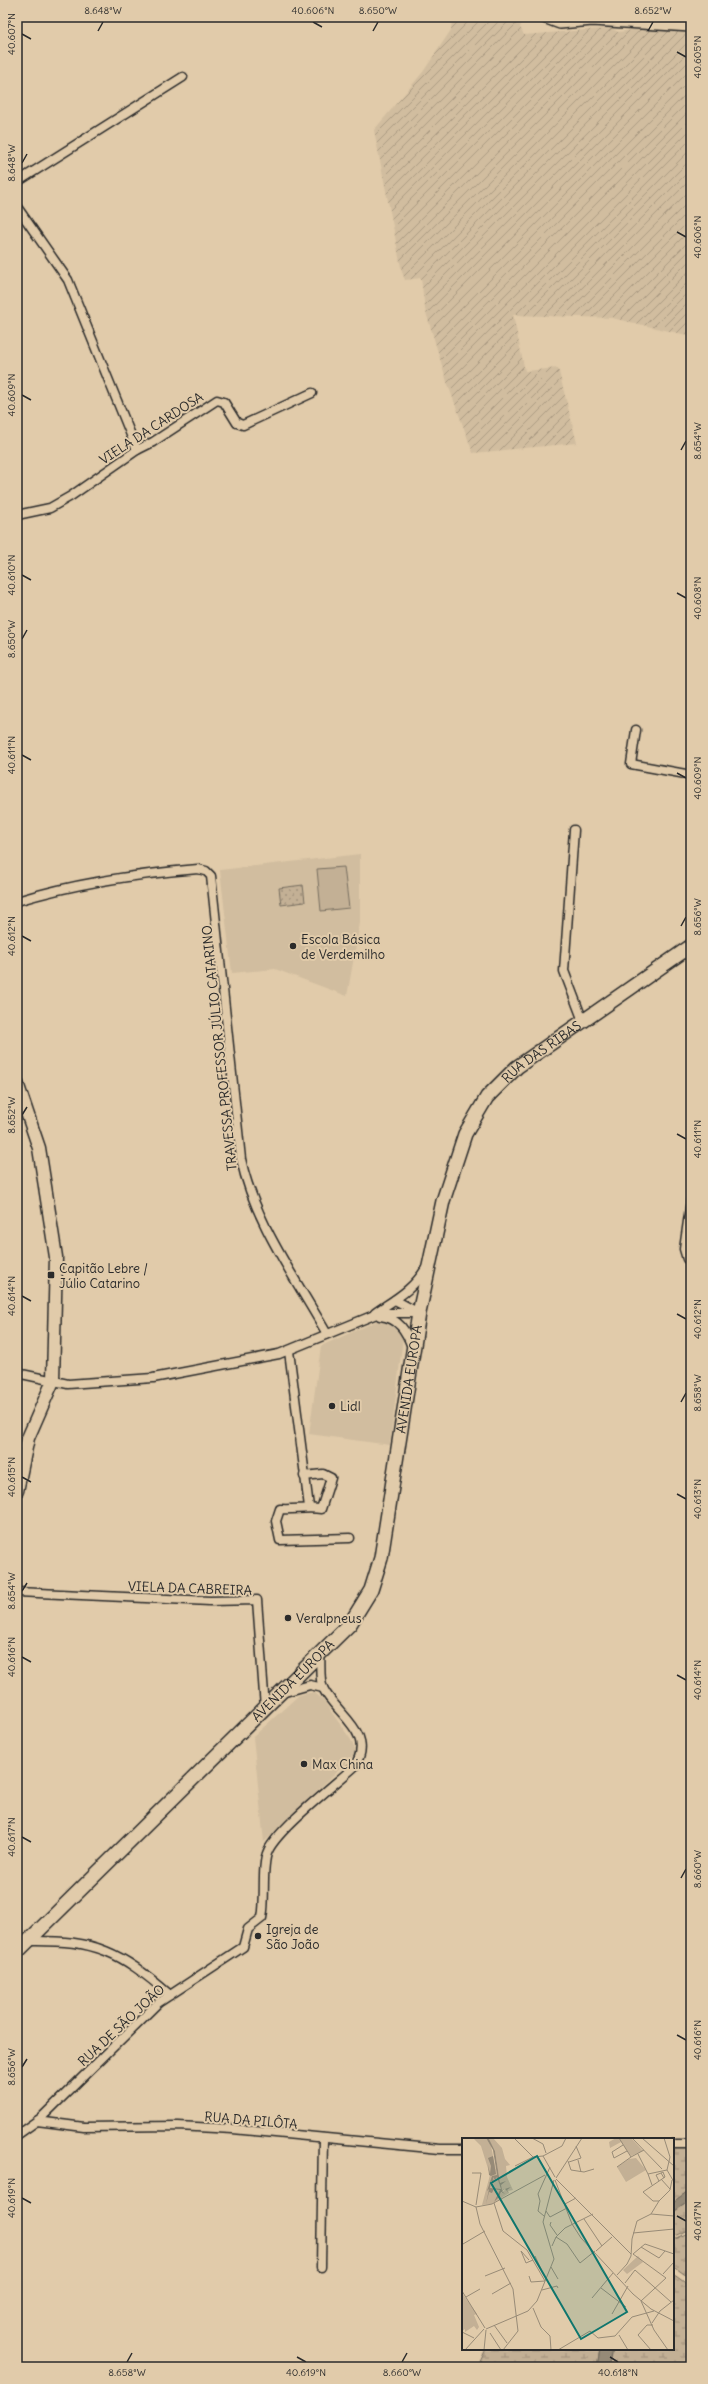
<svg xmlns="http://www.w3.org/2000/svg" width="708" height="2384" viewBox="0 0 708 2384" font-family="Delius,sans-serif">
  <style>
    .built { fill: #d1bd9f }
    .industrial { fill: url(#industrial-furrows) }
    .wetland { fill: url(#wetland-marsh); stroke: #776e60 }
    .park { fill: url(#park-dots); stroke: #776e60 }
    .garden { fill: #c3b095; stroke: #776e60 }
    .water { fill: #968a77; stroke: #6b6459 }
    .lines { fill: none; stroke-linecap: round; stroke-linejoin: round }
    .minor-casing { stroke: #2b2b2b; stroke-width: 11 }
    .tertiary-casing { stroke: #2b2b2b; stroke-width: 14 }
    .secondary-casing { stroke: #2b2b2b; stroke-width: 15 }
    .primary-casing { stroke: #2b2b2b; stroke-width: 16 }
    .minor { stroke: #e1cbaa; stroke-width: 8 }
    .tertiary { stroke: #e1cbaa; stroke-width: 11 }
    .secondary { stroke: #e1cbaa; stroke-width: 12 }
    .primary { stroke: #e1cbaa; stroke-width: 13 }
    .ticks { fill: none; stroke: #2b2b2b; stroke-width: 1.5 }
    .poi-dot { fill: #2b2b2b; stroke: #e1cbaa; stroke-width: 1.5 }
    .labels { text-anchor: middle; stroke-width: 4; stroke-linejoin: round; paint-order: stroke }
    .street-label { font-size: 13px; fill: #2b2b2b; stroke: #e1cbaa }
    .poi-label { font-size: 13px; fill: #2b2b2b; stroke: #e1cbaa; text-anchor: start }
    .inset-road { fill: none; stroke: #988b77; stroke-width: 1 }
    .view { fill: #0f766e; fill-opacity: 0.15; stroke: #0f766e; stroke-width: 2 }
    .inset-edge { fill: none; stroke: #2b2b2b; stroke-width: 2 }
    .neatline { fill: none; stroke: #2b2b2b; stroke-width: 1.5 }
    .ticks-label { font-size: 10px; text-anchor: middle; fill: #2b2b2b }
  </style>
  <defs>
    <pattern id="industrial-furrows" width="10" height="10" patternUnits="userSpaceOnUse"><rect width="10" height="10" fill="#d1bd9f"/><path d="M-1 1l2-2M0 10L10 0M9 11l2-2" fill="none" stroke="#aa9a82"/></pattern>
    <pattern id="wetland-marsh" width="20" height="14" patternUnits="userSpaceOnUse"><rect width="20" height="14" fill="#c3b095"/><path d="M1 5h8M5 5V1M11 12h8M15 12V8" fill="none" stroke="#9f8f7a"/></pattern>
    <pattern id="park-dots" width="8" height="8" patternUnits="userSpaceOnUse"><rect width="8" height="8" fill="#c3b095"/><path d="M2 2h.1M6 6h.1" fill="none" stroke="#9f8f7a" stroke-width="1.8" stroke-linecap="round"/></pattern>
  </defs>
  <rect width="100%" height="100%" fill="#e1cbaa"/>
  <filter id="ink" filterUnits="userSpaceOnUse"><feTurbulence type="fractalNoise" baseFrequency=".025" numOctaves="2"/><feDisplacementMap in="SourceGraphic" scale="8" xChannelSelector="R" yChannelSelector="G"/><feConvolveMatrix kernelMatrix="1 2 1 2 8 2 1 2 1" color-interpolation-filters="sRGB"/></filter>
  <g filter="url(#ink)">
    <g class="built">
      <path d="M360,854V923L347,996L275,969L232,973L220,870Z"/>
      <path d="M377,1321H390L401,1330L403,1337L390,1445L309,1434L321,1346Z"/>
      <path d="M314,1692L323,1700L351,1740L355,1750L354,1755L264,1842L253,1737L299,1695Z"/>
    </g>
    <path class="industrial" d="M452,17H525L520,27L524,35L611,28L618,32L648,28L691,31V336L612,318L513,315L525,371L558,368L577,443L473,453L447,382L425,309L421,278L405,280L402,272L374,130L423,72L451,30Z"/>
    <g class="wetland">
      <path d="M673,2147H691V2189L673,2202Z"/>
      <path d="M691,2200V2229L673,2237V2212Z"/>
      <path d="M690,2232L691,2233V2279L673,2266V2240Z"/>
      <path d="M673,2274L691,2287V2367H608L612,2349H673Z"/>
      <path d="M486,2349H600L597,2367H465L478,2366Z"/>
    </g>
    <path class="park" d="M303,885L305,902L281,905L279,888Z"/>
    <path class="garden" d="M344,867L349,908L321,911L317,869Z"/>
    <g class="water">
      <path d="M691,2189V2200L673,2212V2202Z"/>
      <path d="M600,2349H612L608,2367H597Z"/>
    </g>
    <g class="lines">
      <defs>
        <g id="minor">
          <path d="M17,182L183,77"/>
          <path d="M17,207L68,280L137,450"/>
          <path d="M17,515L50,508L71,496L137,450L153,442L217,400L224,402L237,423L243,425L312,393"/>
          <path d="M636,730L631,764L691,775"/>
          <path d="M574,830L564,971L583,1021"/>
          <path d="M17,901C76,883 137,874 198,869L206,871L211,876L241,1159C254,1221 296,1279 327,1334"/>
          <path d="M687,1259L684,1249L691,1200"/>
          <path d="M395,1300L419,1313"/>
          <path d="M375,1313C395,1299 413,1290 426,1268"/>
          <path d="M380,1316C399,1318 406,1331 412,1347"/>
          <path d="M289,1351L309,1507"/>
          <path d="M17,1373L68,1384L153,1378L279,1354L379,1313H419"/>
          <path d="M304,1476L323,1474L331,1478L321,1509C307,1507 294,1510 280,1509L276,1521L280,1540L350,1538"/>
          <path d="M17,1592L210,1601L257,1600L265,1708"/>
          <path d="M285,1692L310,1685L323,1688"/>
          <path d="M29,1941C97,1940 119,1951 170,1995"/>
          <path d="M37,2121L84,2127L178,2126L233,2129L440,2149H463"/>
          <path d="M17,2135L41,2118L158,2003L243,1947L248,1929L262,1918C266,1900 261,1865 268,1851C278,1829 333,1786 354,1767C377,1733 336,1715 323,1688C319,1680 321,1664 320,1654"/>
          <path d="M673,2144H691"/>
          <path d="M321,2267L323,2138"/>
        </g>
        <path id="tertiary" d="M544,17L560,23L592,20L691,26"/>
        <path id="secondary" d="M17,1083L39,1148L56,1257L53,1381L28,1438L17,1491"/>
        <g id="primary">
          <path id="s1" d="M17,1952L350,1624L371,1590L381,1558L419,1313L443,1201L465,1134L487,1097L517,1067L691,946"/>
        </g>
      </defs>
      <use href="#minor" class="minor-casing"/>
      <use href="#tertiary" class="tertiary-casing"/>
      <use href="#secondary" class="secondary-casing"/>
      <use href="#primary" class="primary-casing"/>
      <use href="#minor" class="minor"/>
      <use href="#tertiary" class="tertiary"/>
      <use href="#secondary" class="secondary"/>
      <use href="#primary" class="primary"/>
    </g>
  </g>
  <path class="ticks" d="M313,22L322,27M98,31L103,22M373,31L378,22M648,31L653,22M22,34L31,39M677,52L686,57M22,163L27,154M677,232L686,237M22,395L31,400M681,450L686,441M22,575L31,580M677,593L686,598M22,639L27,630M22,755L31,760M677,773L686,778M681,926L686,917M22,936L31,941M22,1115L27,1107M677,1134L686,1139M22,1296L31,1301M677,1314L686,1319M681,1402L686,1393M22,1477L31,1482M677,1494L686,1499M22,1591L27,1583M22,1657L31,1662M677,1675L686,1680M22,1837L31,1842M681,1878L686,1869M677,2035L686,2040M22,2067L27,2059M22,2198L31,2203M677,2216L686,2221M297,2357L306,2362M610,2357L618,2362M127,2362L132,2353M402,2362L407,2353"/>
  <g class="poi-dot">
    <circle cx="293" cy="946" r="4"/>
    <rect x="47" y="1271" width="8" height="8" rx="2"/>
    <circle cx="332" cy="1406" r="4"/>
    <circle cx="288" cy="1618" r="4"/>
    <circle cx="304" cy="1764" r="4"/>
    <circle cx="258" cy="1936" r="4"/>
  </g>
  <g class="labels">
    <g class="street-label">
      <text transform="translate(151 428) rotate(-33)" y="5">VIELA DA CARDOSA</text>
      <text transform="translate(219 1048) rotate(-96)" y="5">TRAVESSA PROFESSOR JÚLIO CATARINO</text>
      <text dy="5" stroke="none"><textPath href="#s1" startOffset="1088">RUA DAS RIBAS</textPath></text>
      <text dy="5" stroke="none"><textPath href="#s1" startOffset="722">AVENIDA EUROPA</textPath></text>
      <text transform="translate(190 1588) rotate(2)" y="5">VIELA DA CABREIRA</text>
      <text dy="5" stroke="none"><textPath href="#s1" startOffset="387">AVENIDA EUROPA</textPath></text>
      <text transform="translate(121 2025) rotate(-43)" y="5">RUA DE SÃO JOÃO</text>
      <text transform="translate(251 2120) rotate(5)" y="5">RUA DA PILÔTA</text>
    </g>
    <g class="poi-label">
      <text x="301" y="944">Escola Básica<tspan x="301" dy="15">de Verdemilho</tspan></text>
      <text x="59" y="1273">Capitão Lebre /<tspan x="59" dy="15">Júlio Catarino</tspan></text>
      <text x="340" y="1411">Lidl</text>
      <text x="296" y="1623">Veralpneus</text>
      <text x="312" y="1769">Max China</text>
      <text x="266" y="1934">Igreja de<tspan x="266" dy="15">São João</tspan></text>
    </g>
  </g>
  <g transform="translate(462 2138)">
    <rect width="212" height="212" fill="#e1cbaa"/>
    <path d="M154,0H169L181,13L169,18L159,4L148,10L147,4ZM174,20L184,32L164,44L155,29L167,21ZM0,155L15,176L12,177L17,189L15,192L12,188L3,194L5,195L3,194V191L0,193Z" fill="#c3b095"/>
    <path d="M11,0H24L29,8L35,37L39,51L38,56L44,51L39,52L33,13L26,0H31L40,10L43,21L48,27L44,28L45,39L51,52L46,53L47,55L30,66L20,67L28,37L19,8Z" fill="#c3b095"/>
    <path d="M176,118L181,124L165,136L161,132Z" fill="#c3b095"/>
    <path d="M24,0L27,1L33,13L38,45L44,43L39,47H47H39L40,52L49,49L45,52L47,55L43,51L40,53L43,56L39,54L37,59L32,64L38,52L35,58L38,52L32,51L30,55L33,56L30,55L29,58L30,55L27,54L24,66L27,51L25,53L30,38L35,37L31,12ZM31,39L33,42L35,39L39,51L28,50L29,43L32,45ZM31,18L34,36L29,38L27,37L26,27L28,36L29,28L26,20Z" fill="#968a77" fill-rule="evenodd"/>
    <path class="inset-road" d="M52,0L71,19L81,18M70,0L81,6L84,15M157,0L169,19L182,12M170,0L200,31M180,0L212,28M202,0L208,19L205,32L212,44M161,7L150,14L152,20L165,13M176,16L186,36M81,18L100,8L104,0M81,18L93,39M116,22L119,34M106,23L109,32L122,34L132,31M107,24L119,20L114,8M53,28L71,19M155,29L169,19M10,35H19L14,67M94,40L120,0M94,41L169,116M199,41L208,51M93,42L110,86L119,100L171,156L189,171L212,183M197,43L194,37L199,35L202,40M190,47L186,36L205,32M0,63L14,69M197,63H191L181,54L203,39L201,34L199,35M32,65L41,93L65,112L83,143L69,144L67,138M103,66L114,60M14,69L18,86L51,151L56,193L41,212M14,69L30,66L83,37M84,73L88,79L105,70M189,76L212,78M82,78L76,73L78,63L76,56L88,29M122,81L140,108M89,84L88,87L95,97M171,95L212,91M94,99L105,106L118,125L133,113M1,106L23,93M90,108L94,99L103,90L131,76M179,109L197,120L203,113M134,113L150,99M171,116L204,140L179,163L192,192L206,212M171,116L183,106L212,116M73,118L79,131M67,122L59,113L64,125L71,122M89,129L96,141M201,136L212,124M155,137L165,126L169,118L170,101L175,83L189,76L197,63L208,52L210,42M23,138L43,130M163,145L173,132L209,164M139,150L164,169M80,152L95,148L96,150M0,153L23,190M30,156L49,145M4,159L18,151M130,160L151,135M71,170L79,189L88,198L89,212M150,176L166,148M190,185L198,173L212,162M32,187L45,205M24,191L66,173L75,163L92,121L81,84L92,42M0,194L12,200M28,195L39,212M157,197L166,212M3,212L22,191M22,212L24,192M96,212L128,193L136,200L153,198L170,179L192,173M189,212L176,197L185,187H191"/>
    <path class="view" d="M75,18L165,174L119,201L29,45Z"/>
    <rect width="212" height="212" class="inset-edge"/>
  </g>
  <rect width="708" height="2384" fill="none" stroke="#e1cbaa" stroke-width="44"/>
  <rect x="22" y="22" width="664" height="2340" class="neatline"/>
  <g class="ticks-label">
    <text x="103" y="14">8.648°W</text>
    <text x="313" y="14">40.606°N</text>
    <text x="378" y="14">8.650°W</text>
    <text x="653" y="14">8.652°W</text>
    <text transform="translate(11 34) rotate(-90)" y="4">40.607°N</text>
    <text transform="translate(697 57) rotate(-90)" y="4">40.605°N</text>
    <text transform="translate(11 163) rotate(-90)" y="4">8.648°W</text>
    <text transform="translate(697 237) rotate(-90)" y="4">40.606°N</text>
    <text transform="translate(11 395) rotate(-90)" y="4">40.609°N</text>
    <text transform="translate(697 441) rotate(-90)" y="4">8.654°W</text>
    <text transform="translate(11 575) rotate(-90)" y="4">40.610°N</text>
    <text transform="translate(697 598) rotate(-90)" y="4">40.608°N</text>
    <text transform="translate(11 639) rotate(-90)" y="4">8.650°W</text>
    <text transform="translate(11 755) rotate(-90)" y="4">40.611°N</text>
    <text transform="translate(697 778) rotate(-90)" y="4">40.609°N</text>
    <text transform="translate(697 917) rotate(-90)" y="4">8.656°W</text>
    <text transform="translate(11 936) rotate(-90)" y="4">40.612°N</text>
    <text transform="translate(11 1115) rotate(-90)" y="4">8.652°W</text>
    <text transform="translate(697 1139) rotate(-90)" y="4">40.611°N</text>
    <text transform="translate(11 1296) rotate(-90)" y="4">40.614°N</text>
    <text transform="translate(697 1319) rotate(-90)" y="4">40.612°N</text>
    <text transform="translate(697 1393) rotate(-90)" y="4">8.658°W</text>
    <text transform="translate(11 1477) rotate(-90)" y="4">40.615°N</text>
    <text transform="translate(697 1499) rotate(-90)" y="4">40.613°N</text>
    <text transform="translate(11 1591) rotate(-90)" y="4">8.654°W</text>
    <text transform="translate(11 1657) rotate(-90)" y="4">40.616°N</text>
    <text transform="translate(697 1680) rotate(-90)" y="4">40.614°N</text>
    <text transform="translate(11 1837) rotate(-90)" y="4">40.617°N</text>
    <text transform="translate(697 1869) rotate(-90)" y="4">8.660°W</text>
    <text transform="translate(697 2040) rotate(-90)" y="4">40.616°N</text>
    <text transform="translate(11 2067) rotate(-90)" y="4">8.656°W</text>
    <text transform="translate(11 2198) rotate(-90)" y="4">40.619°N</text>
    <text transform="translate(697 2221) rotate(-90)" y="4">40.617°N</text>
    <text x="127" y="2376">8.658°W</text>
    <text x="306" y="2376">40.619°N</text>
    <text x="402" y="2376">8.660°W</text>
    <text x="618" y="2376">40.618°N</text>
  </g>
</svg>
